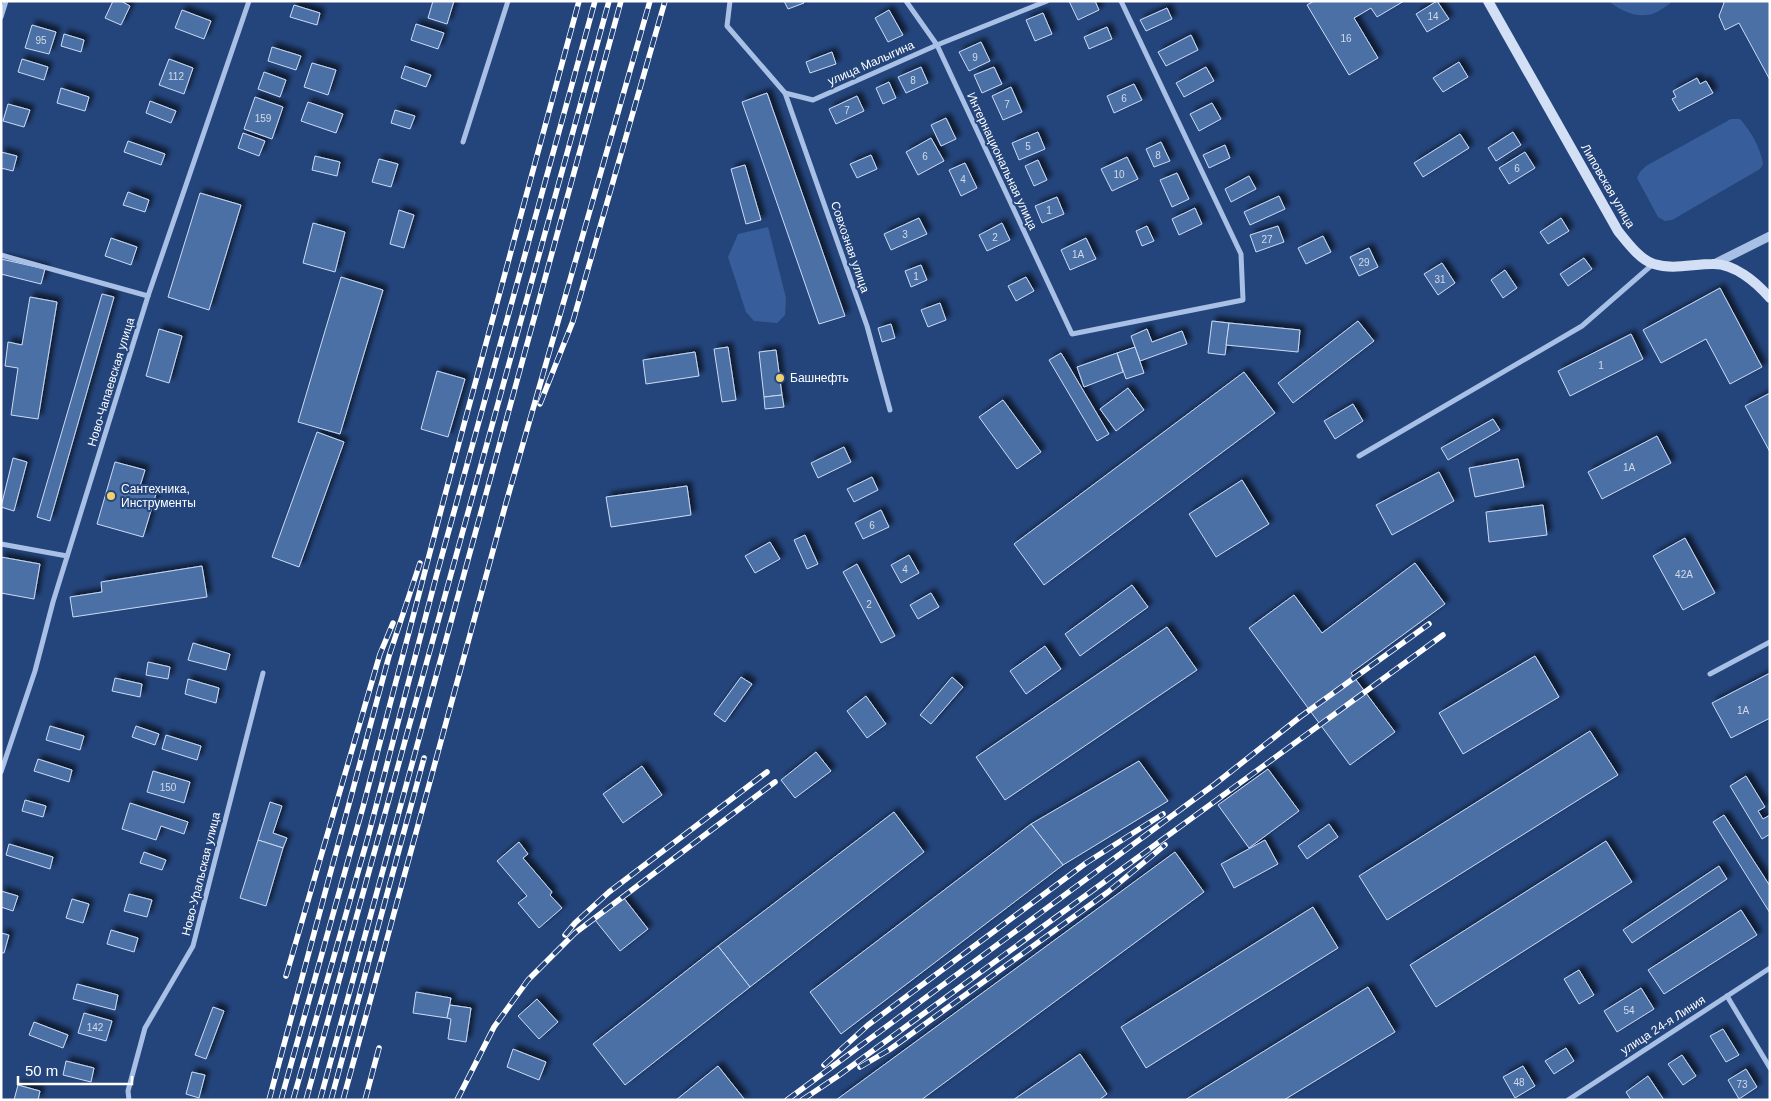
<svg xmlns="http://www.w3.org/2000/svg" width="1771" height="1101" viewBox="0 0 1771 1101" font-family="Arial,sans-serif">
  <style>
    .green { fill: #375e9a }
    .building { fill: #4c6fa5; stroke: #cbdbf4; filter: url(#shadow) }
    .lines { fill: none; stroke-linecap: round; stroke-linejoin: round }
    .minor { stroke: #a8c0e5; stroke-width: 5 }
    .tertiary { stroke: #a8c0e5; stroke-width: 9 }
    .secondary { stroke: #d2dff5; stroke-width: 10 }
    .rail-casing { stroke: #fff; stroke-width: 5.5 }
    .rail { stroke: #24457c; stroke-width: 4; stroke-dasharray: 11; stroke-linecap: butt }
    .poi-dot { fill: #efd26c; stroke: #24457c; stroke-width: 2 }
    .labels { text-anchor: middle; stroke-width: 4; stroke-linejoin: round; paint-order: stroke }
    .number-label { font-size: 10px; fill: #d2dbe8 }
    .street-label { font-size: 12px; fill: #fff; stroke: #24457c }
    .poi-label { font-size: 12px; fill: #fff; stroke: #24457c; text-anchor: start }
  </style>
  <defs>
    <filter id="shadow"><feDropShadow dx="4.5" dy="-4.5" stdDeviation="2.5" flood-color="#0009"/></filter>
  </defs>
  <rect width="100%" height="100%" fill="#24457c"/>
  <g class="green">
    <path d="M1609,1H1673C1668,5 1662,9 1657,12C1641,20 1621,12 1609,1Z"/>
    <path d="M1731,119H1740C1750,130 1761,149 1763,164L1760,169L1672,220L1665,221L1658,217L1637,178L1640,172L1646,166Z"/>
    <path d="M768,227L786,298L785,315L777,323L754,321L746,312L728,257L738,234Z"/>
  </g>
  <g class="building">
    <path d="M113,1H121L130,6L121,25L105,18Z"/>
    <path d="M433,1H454L447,24L428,18Z"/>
    <path d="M784,1H803L804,3L788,9Z"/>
    <path d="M1069,1H1095L1099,10L1078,20Z"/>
    <path d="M1314,1H1404L1377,17L1371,8L1354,18L1378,58L1349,75L1307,5Z"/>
    <path d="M1437,1L1449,19L1427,32L1416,14Z"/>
    <path d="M1723,1H1770V80L1739,23L1725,30L1719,16L1724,3Z"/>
    <path d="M294,5L320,13L317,25L290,17Z"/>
    <path d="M1167,8L1172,19L1146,31L1140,20Z"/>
    <path d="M182,10L211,21L204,39L175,28Z"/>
    <path d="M889,10L903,35L888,42L875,18Z"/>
    <path d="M1043,13L1052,34L1035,41L1026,20Z"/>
    <path d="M416,24L444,33L438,49L411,40Z"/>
    <path d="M32,25L56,32L49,54L25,48Z"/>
    <path d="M1107,27L1112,39L1089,49L1084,37Z"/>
    <path d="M64,34L84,40L81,52L61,46Z"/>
    <path d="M1191,35L1198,50L1166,66L1158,52Z"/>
    <path d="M981,42L990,61L969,71L959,52Z"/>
    <path d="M272,47L301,56L296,70L268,61Z"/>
    <path d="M832,52L836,64L810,73L806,62Z"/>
    <path d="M22,59L48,67L44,80L18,72Z"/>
    <path d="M169,59L193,68L184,94L159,85Z"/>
    <path d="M1459,62L1468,77L1443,92L1433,78Z"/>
    <path d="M312,63L336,70L328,95L304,87Z"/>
    <path d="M405,66L431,75L426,87L401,78Z"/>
    <path d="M921,67L928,83L906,93L898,77Z"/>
    <path d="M994,67L1002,84L982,93L974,75Z"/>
    <path d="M1206,67L1214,81L1184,97L1176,83Z"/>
    <path d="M264,72L286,80L280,97L258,89Z"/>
    <path d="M1697,78L1700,84L1706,81L1713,93L1679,111L1672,99L1676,97L1673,91Z"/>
    <path d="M889,82L896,98L883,104L876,88Z"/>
    <path d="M1134,84L1142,100L1114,113L1107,96Z"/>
    <path d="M1011,87L1022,112L1003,120L992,96Z"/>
    <path d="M61,88L89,97L85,111L57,103Z"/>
    <path d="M767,93L845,316L819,324L742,102Z"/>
    <path d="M857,96L864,111L836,124L829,109Z"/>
    <path d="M255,97L283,107L272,139L244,129Z"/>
    <path d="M150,101L176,111L171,123L146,113Z"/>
    <path d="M308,102L343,114L336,133L301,121Z"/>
    <path d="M1212,103L1221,119L1199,131L1190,114Z"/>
    <path d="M8,104L30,110L24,127L3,121Z"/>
    <path d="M395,110L415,116L410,129L391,123Z"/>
    <path d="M946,118L956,139L941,146L931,125Z"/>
    <path d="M1038,132L1045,149L1019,160L1012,143Z"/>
    <path d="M1513,132L1521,145L1496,161L1488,148Z"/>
    <path d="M243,133L265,141L259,156L238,148Z"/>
    <path d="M1460,134L1469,148L1423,177L1414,163Z"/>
    <path d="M931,138L944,161L918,175L906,152Z"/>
    <path d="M128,141L165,154L161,165L124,152Z"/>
    <path d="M1161,142L1170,161L1154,167L1146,149Z"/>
    <path d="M1225,145L1230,158L1209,168L1203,155Z"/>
    <path d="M1,152L17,156L13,171L1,168Z"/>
    <path d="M1525,152L1535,168L1509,184L1499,168Z"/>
    <path d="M871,155L877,169L857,178L850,164Z"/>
    <path d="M315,156L340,162L337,176L312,170Z"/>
    <path d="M1127,157L1138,179L1112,191L1101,169Z"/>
    <path d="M379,159L398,164L391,187L372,182Z"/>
    <path d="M1038,160L1047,180L1034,186L1025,166Z"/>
    <path d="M965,163L977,188L961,196L949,170Z"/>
    <path d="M745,165L761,220L746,224L731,169Z"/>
    <path d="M1177,173L1189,199L1172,207L1160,180Z"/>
    <path d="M1249,176L1256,189L1231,202L1225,189Z"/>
    <path d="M128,192L149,200L145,212L123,205Z"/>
    <path d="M200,193L241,205L209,310L168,297Z"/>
    <path d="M1279,196L1285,209L1250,225L1244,212Z"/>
    <path d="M1057,197L1064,214L1042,223L1035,206Z"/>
    <path d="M1195,208L1202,224L1179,235L1172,219Z"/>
    <path d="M399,210L414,215L404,248L390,244Z"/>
    <path d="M919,218L927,234L891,250L884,234Z"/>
    <path d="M1561,218L1569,231L1548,244L1540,232Z"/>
    <path d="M313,223L345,232L335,272L303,263Z"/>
    <path d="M1002,223L1010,240L987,251L979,235Z"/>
    <path d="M1147,226L1154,241L1142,246L1136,231Z"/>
    <path d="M1278,226L1284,242L1256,252L1250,235Z"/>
    <path d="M1323,236L1331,252L1306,264L1298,248Z"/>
    <path d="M111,238L137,247L131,265L105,256Z"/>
    <path d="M1086,238L1096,259L1070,270L1061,250Z"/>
    <path d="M1369,248L1378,267L1359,276L1350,257Z"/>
    <path d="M1584,258L1592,269L1568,286L1560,274Z"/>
    <path d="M1,259L45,269L41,284L1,274Z"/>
    <path d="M1442,263L1455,283L1438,295L1424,274Z"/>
    <path d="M921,265L927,280L911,287L905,271Z"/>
    <path d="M1505,270L1517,288L1503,298L1491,280Z"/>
    <path d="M341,277L383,290L340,434L298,422Z"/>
    <path d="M1026,277L1034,291L1016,301L1008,286Z"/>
    <path d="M1720,288L1762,367L1730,384L1706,339L1661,363L1643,330Z"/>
    <path d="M102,294L114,297L50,521L37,517Z"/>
    <path d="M30,297L57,302L38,419L11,415L18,368L5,366L8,342L22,345Z"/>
    <path d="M940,303L946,320L928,327L921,310Z"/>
    <path d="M1212,321L1229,323L1225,355L1208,353Z"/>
    <path d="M1358,321L1374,341L1293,403L1278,383Z"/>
    <path d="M1229,323L1300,330L1298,352L1226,345Z"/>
    <path d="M891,324L895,338L882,342L878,328Z"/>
    <path d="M159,329L182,336L169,383L146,376Z"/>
    <path d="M1147,329L1152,342L1182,331L1187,344L1140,361L1131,336Z"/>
    <path d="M1631,334L1643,359L1570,396L1558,371Z"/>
    <path d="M728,347L736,400L722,402L714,349Z"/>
    <path d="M1135,347L1144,373L1126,379L1117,353Z"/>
    <path d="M776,350L782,395L764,397L759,352Z"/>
    <path d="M695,352L699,376L646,384L643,360Z"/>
    <path d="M1061,353L1109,434L1097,441L1049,360Z"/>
    <path d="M1117,353L1123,372L1084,387L1077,367Z"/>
    <path d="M437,371L465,379L448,437L421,429Z"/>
    <path d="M1244,372L1275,413L1044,585L1014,544Z"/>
    <path d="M1128,388L1144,410L1116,431L1100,409Z"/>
    <path d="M1770,393V452L1745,406Z"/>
    <path d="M782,395L784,407L765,409L764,397Z"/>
    <path d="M1003,400L1041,452L1017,469L979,417Z"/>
    <path d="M1353,404L1363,421L1335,439L1324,421Z"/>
    <path d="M1493,419L1500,430L1448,460L1441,448Z"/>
    <path d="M317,432L344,442L299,567L272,557Z"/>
    <path d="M1657,436L1671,463L1602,499L1588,472Z"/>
    <path d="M844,447L851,462L818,478L811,463Z"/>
    <path d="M13,458L27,462L14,511L1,507Z"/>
    <path d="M1518,459L1524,487L1475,497L1469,468Z"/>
    <path d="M115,462L145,470L139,489L156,494L143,537L97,524Z"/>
    <path d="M1439,472L1454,501L1392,535L1376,505Z"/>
    <path d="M872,477L878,490L854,502L847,489Z"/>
    <path d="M1242,480L1269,524L1216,557L1189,514Z"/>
    <path d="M687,486L691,515L611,527L606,497Z"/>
    <path d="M1543,505L1547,535L1489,542L1486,512Z"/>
    <path d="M881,510L889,527L863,539L855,523Z"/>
    <path d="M805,535L818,564L807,569L794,540Z"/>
    <path d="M1685,538L1715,593L1683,610L1653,556Z"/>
    <path d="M770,542L780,559L755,573L745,556Z"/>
    <path d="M909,555L919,573L901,583L891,565Z"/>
    <path d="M1,557L40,564L34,599L1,593Z"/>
    <path d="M1415,563L1445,604L1351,673L1395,732L1350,765L1249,628L1294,595L1322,633Z"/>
    <path d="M857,564L895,636L881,643L843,572Z"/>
    <path d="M202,566L207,597L73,617L70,597L102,592L101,582Z"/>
    <path d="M1132,585L1148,607L1080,656L1065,634Z"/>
    <path d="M931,593L939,607L918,619L910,605Z"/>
    <path d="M1167,627L1197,670L1005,800L976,757Z"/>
    <path d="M193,643L230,654L226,670L188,660Z"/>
    <path d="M1045,646L1061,669L1026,694L1010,671Z"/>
    <path d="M1535,656L1559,697L1463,754L1439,713Z"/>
    <path d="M148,662L170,667L168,679L146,675Z"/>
    <path d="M1770,673V718L1731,738L1712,703Z"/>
    <path d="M741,677L752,684L725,722L714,714Z"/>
    <path d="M952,677L963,687L931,724L920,715Z"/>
    <path d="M115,678L142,684L140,697L112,691Z"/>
    <path d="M188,679L219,688L216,703L185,694Z"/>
    <path d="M866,696L886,724L867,738L847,711Z"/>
    <path d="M50,726L84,736L80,750L46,740Z"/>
    <path d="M136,726L159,734L155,745L132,737Z"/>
    <path d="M1590,731L1618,775L1387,920L1359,876Z"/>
    <path d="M166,735L201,746L197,760L162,749Z"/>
    <path d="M816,752L831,771L795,798L781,780Z"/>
    <path d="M38,759L72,770L69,782L34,771Z"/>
    <path d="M1139,761L1168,801L1063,865L1031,824Z"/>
    <path d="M642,766L662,795L623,823L603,794Z"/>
    <path d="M1268,769L1299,811L1249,848L1218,805Z"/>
    <path d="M153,771L190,782L184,803L147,792Z"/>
    <path d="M1746,776L1765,807L1758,811L1763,819L1770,815V834L1762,839L1730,786Z"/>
    <path d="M25,800L46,806L43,817L22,811Z"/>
    <path d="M270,802L282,806L273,833L287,838L283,848L258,840Z"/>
    <path d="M130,803L188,822L184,834L161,826L156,840L122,829Z"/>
    <path d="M894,812L924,852L750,987L718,946Z"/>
    <path d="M1724,815L1770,886V913L1713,822Z"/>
    <path d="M1031,824L1063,865L841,1034L810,992Z"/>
    <path d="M1329,824L1338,837L1307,859L1298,846Z"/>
    <path d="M258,840L283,848L266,906L240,898Z"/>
    <path d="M1265,840L1278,864L1234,888L1221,864Z"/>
    <path d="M1606,841L1632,882L1436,1007L1410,965Z"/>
    <path d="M519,842L528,854L523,858L552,892L550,895L562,908L539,928L518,903L527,896L497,861Z"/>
    <path d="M9,844L53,857L50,869L6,855Z"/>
    <path d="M144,852L166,860L162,870L140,863Z"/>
    <path d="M1175,852L1204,892L921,1100H836Z"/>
    <path d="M1719,866L1727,879L1632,943L1623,930Z"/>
    <path d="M1,891L18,896L13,911L1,907Z"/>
    <path d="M129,894L152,900L147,917L124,911Z"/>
    <path d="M623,897L648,929L620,951L595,920Z"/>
    <path d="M72,899L89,904L83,923L66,918Z"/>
    <path d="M1313,907L1338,948L1146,1068L1121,1027Z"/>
    <path d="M1741,910L1757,935L1664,994L1648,970Z"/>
    <path d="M111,930L138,938L134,952L107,944Z"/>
    <path d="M1,933L9,935L4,953H1Z"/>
    <path d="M718,946L750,987L625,1085L593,1044Z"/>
    <path d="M1579,970L1594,995L1579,1004L1564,979Z"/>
    <path d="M77,984L118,995L115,1010L73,999Z"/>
    <path d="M1368,987L1395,1032L1284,1100H1185Z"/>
    <path d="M1641,988L1654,1009L1617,1032L1604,1011Z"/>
    <path d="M416,992L451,998L447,1018L413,1013Z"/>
    <path d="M537,999L558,1022L539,1039L518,1016Z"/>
    <path d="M450,1005L471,1008L466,1042L448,1039L451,1019L447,1018Z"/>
    <path d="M213,1007L224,1011L206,1059L195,1055Z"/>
    <path d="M84,1013L112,1021L106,1041L78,1033Z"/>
    <path d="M34,1022L68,1035L63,1048L29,1035Z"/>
    <path d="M1723,1029L1739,1055L1726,1062L1710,1036Z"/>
    <path d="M1566,1048L1574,1061L1554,1074L1545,1061Z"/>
    <path d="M513,1049L546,1062L539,1080L507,1067Z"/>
    <path d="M1080,1054L1107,1094L1099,1100H1013Z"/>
    <path d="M1682,1055L1696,1076L1683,1085L1668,1064Z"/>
    <path d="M66,1061L94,1068L91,1082L63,1075Z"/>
    <path d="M718,1066L745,1100H676Z"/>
    <path d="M1523,1066L1535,1086L1515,1098L1503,1077Z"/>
    <path d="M1746,1069L1757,1087L1739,1099L1728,1080Z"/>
    <path d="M192,1072L205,1075L199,1098L186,1094Z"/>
    <path d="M1648,1076L1664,1100H1631L1626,1092Z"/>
    <path d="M18,1085L40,1091L38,1100H14Z"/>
  </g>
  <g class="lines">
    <g class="minor">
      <path d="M730,1L727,26L785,93L813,100L937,45L1047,1"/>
      <path d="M906,1L937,45L1072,334L1243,300L1241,254L1121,1"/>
      <path d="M1,17L6,1"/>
      <path d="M785,93L867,326L890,410"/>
      <path d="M463,142L508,1"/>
      <path d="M1,255L148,296"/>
      <path d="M1359,456L1582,326L1653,264"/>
      <path d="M1,544L67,556"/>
      <path d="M1710,674L1770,642"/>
      <path d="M1,772L35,671L53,602L148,296L249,1"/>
      <path d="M1727,996L1770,1068"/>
      <path d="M129,1100L128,1091L145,1028L193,946L263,673"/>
      <path d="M1568,1100L1770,968"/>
    </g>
    <path class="tertiary" d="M1714,264L1770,236"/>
    <path class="secondary" d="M1488,1L1618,231C1627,242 1640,260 1654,264C1673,270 1693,264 1712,264C1734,263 1756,282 1770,298"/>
    <defs>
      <g id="rail">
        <path d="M540,404L573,321L665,1"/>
        <path d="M565,935L575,923L609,892L767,772"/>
        <path d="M286,976L380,654L393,623"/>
        <path d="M824,1065L868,1025L1086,863L1163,814"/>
        <path d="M860,1067L889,1050L1108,892L1165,845"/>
        <path d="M269,1100L389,656L420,563"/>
        <path d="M281,1100L363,807L450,476L579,1"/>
        <path d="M293,1100L368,837L436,577L595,1"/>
        <path d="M306,1100L609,1"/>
        <path d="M320,1100L621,1"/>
        <path d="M331,1100L424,758"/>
        <path d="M343,1100L506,503L650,1"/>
        <path d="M365,1100L379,1048"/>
        <path d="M457,1100L494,1027L528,980L575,933L775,782"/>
        <path d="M787,1100L1215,784L1300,717L1429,624"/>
        <path d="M802,1100L838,1076L1443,635"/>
      </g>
    </defs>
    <use href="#rail" class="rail-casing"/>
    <use href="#rail" class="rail"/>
  </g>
  <g class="poi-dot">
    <circle cx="780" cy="378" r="5"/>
    <circle cx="111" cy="496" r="5"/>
  </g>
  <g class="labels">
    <g class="number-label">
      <text x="1433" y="20">14</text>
      <text x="1346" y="42">16</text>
      <text x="41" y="44">95</text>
      <text x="975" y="61">9</text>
      <text x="176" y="80">112</text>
      <text x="913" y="84">8</text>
      <text x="1124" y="102">6</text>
      <text x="1007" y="108">7</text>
      <text x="847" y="114">7</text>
      <text x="263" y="122">159</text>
      <text x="1028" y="150">5</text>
      <text x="1158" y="159">8</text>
      <text x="925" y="160">6</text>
      <text x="1517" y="172">6</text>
      <text x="1119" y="178">10</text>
      <text x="963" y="183">4</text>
      <text x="1049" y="214">1</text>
      <text x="905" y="238">3</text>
      <text x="995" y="241">2</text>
      <text x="1267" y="243">27</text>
      <text x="1078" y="258">1А</text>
      <text x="1364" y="266">29</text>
      <text x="916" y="280">1</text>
      <text x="1440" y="283">31</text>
      <text x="1601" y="369">1</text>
      <text x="1629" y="471">1А</text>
      <text x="872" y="529">6</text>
      <text x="905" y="573">4</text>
      <text x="1684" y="578">42А</text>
      <text x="869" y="608">2</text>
      <text x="1743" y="714">1А</text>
      <text x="168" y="791">150</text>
      <text x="1629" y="1014">54</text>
      <text x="95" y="1031">142</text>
      <text x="1519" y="1086">48</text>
      <text x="1742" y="1088">73</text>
    </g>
    <g class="street-label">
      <text transform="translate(871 63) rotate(-24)" y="4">улица Малыгина</text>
      <text transform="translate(1002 161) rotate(65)" y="4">Интернациональная улица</text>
      <text transform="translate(1608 186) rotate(60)" y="4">Липовская улица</text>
      <text transform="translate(850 247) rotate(71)" y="4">Совхозная улица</text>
      <text transform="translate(111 382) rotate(-73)" y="4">Ново-Чапаевская улица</text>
      <text transform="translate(201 874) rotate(-76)" y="4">Ново-Уральская улица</text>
      <text transform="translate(1663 1025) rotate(-33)" y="4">улица 24-я Линия</text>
    </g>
    <g class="poi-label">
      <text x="790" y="382">Башнефть</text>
      <text x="121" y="493">Сантехника,<tspan x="121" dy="14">Инструменты</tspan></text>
    </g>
  </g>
  <rect width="1771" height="1101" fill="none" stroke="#ffffff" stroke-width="5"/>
  <path d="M18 1076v8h114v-8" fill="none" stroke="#ffffff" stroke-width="2.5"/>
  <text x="25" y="1076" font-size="15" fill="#ffffff" stroke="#24457c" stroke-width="4" paint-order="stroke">50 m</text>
</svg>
